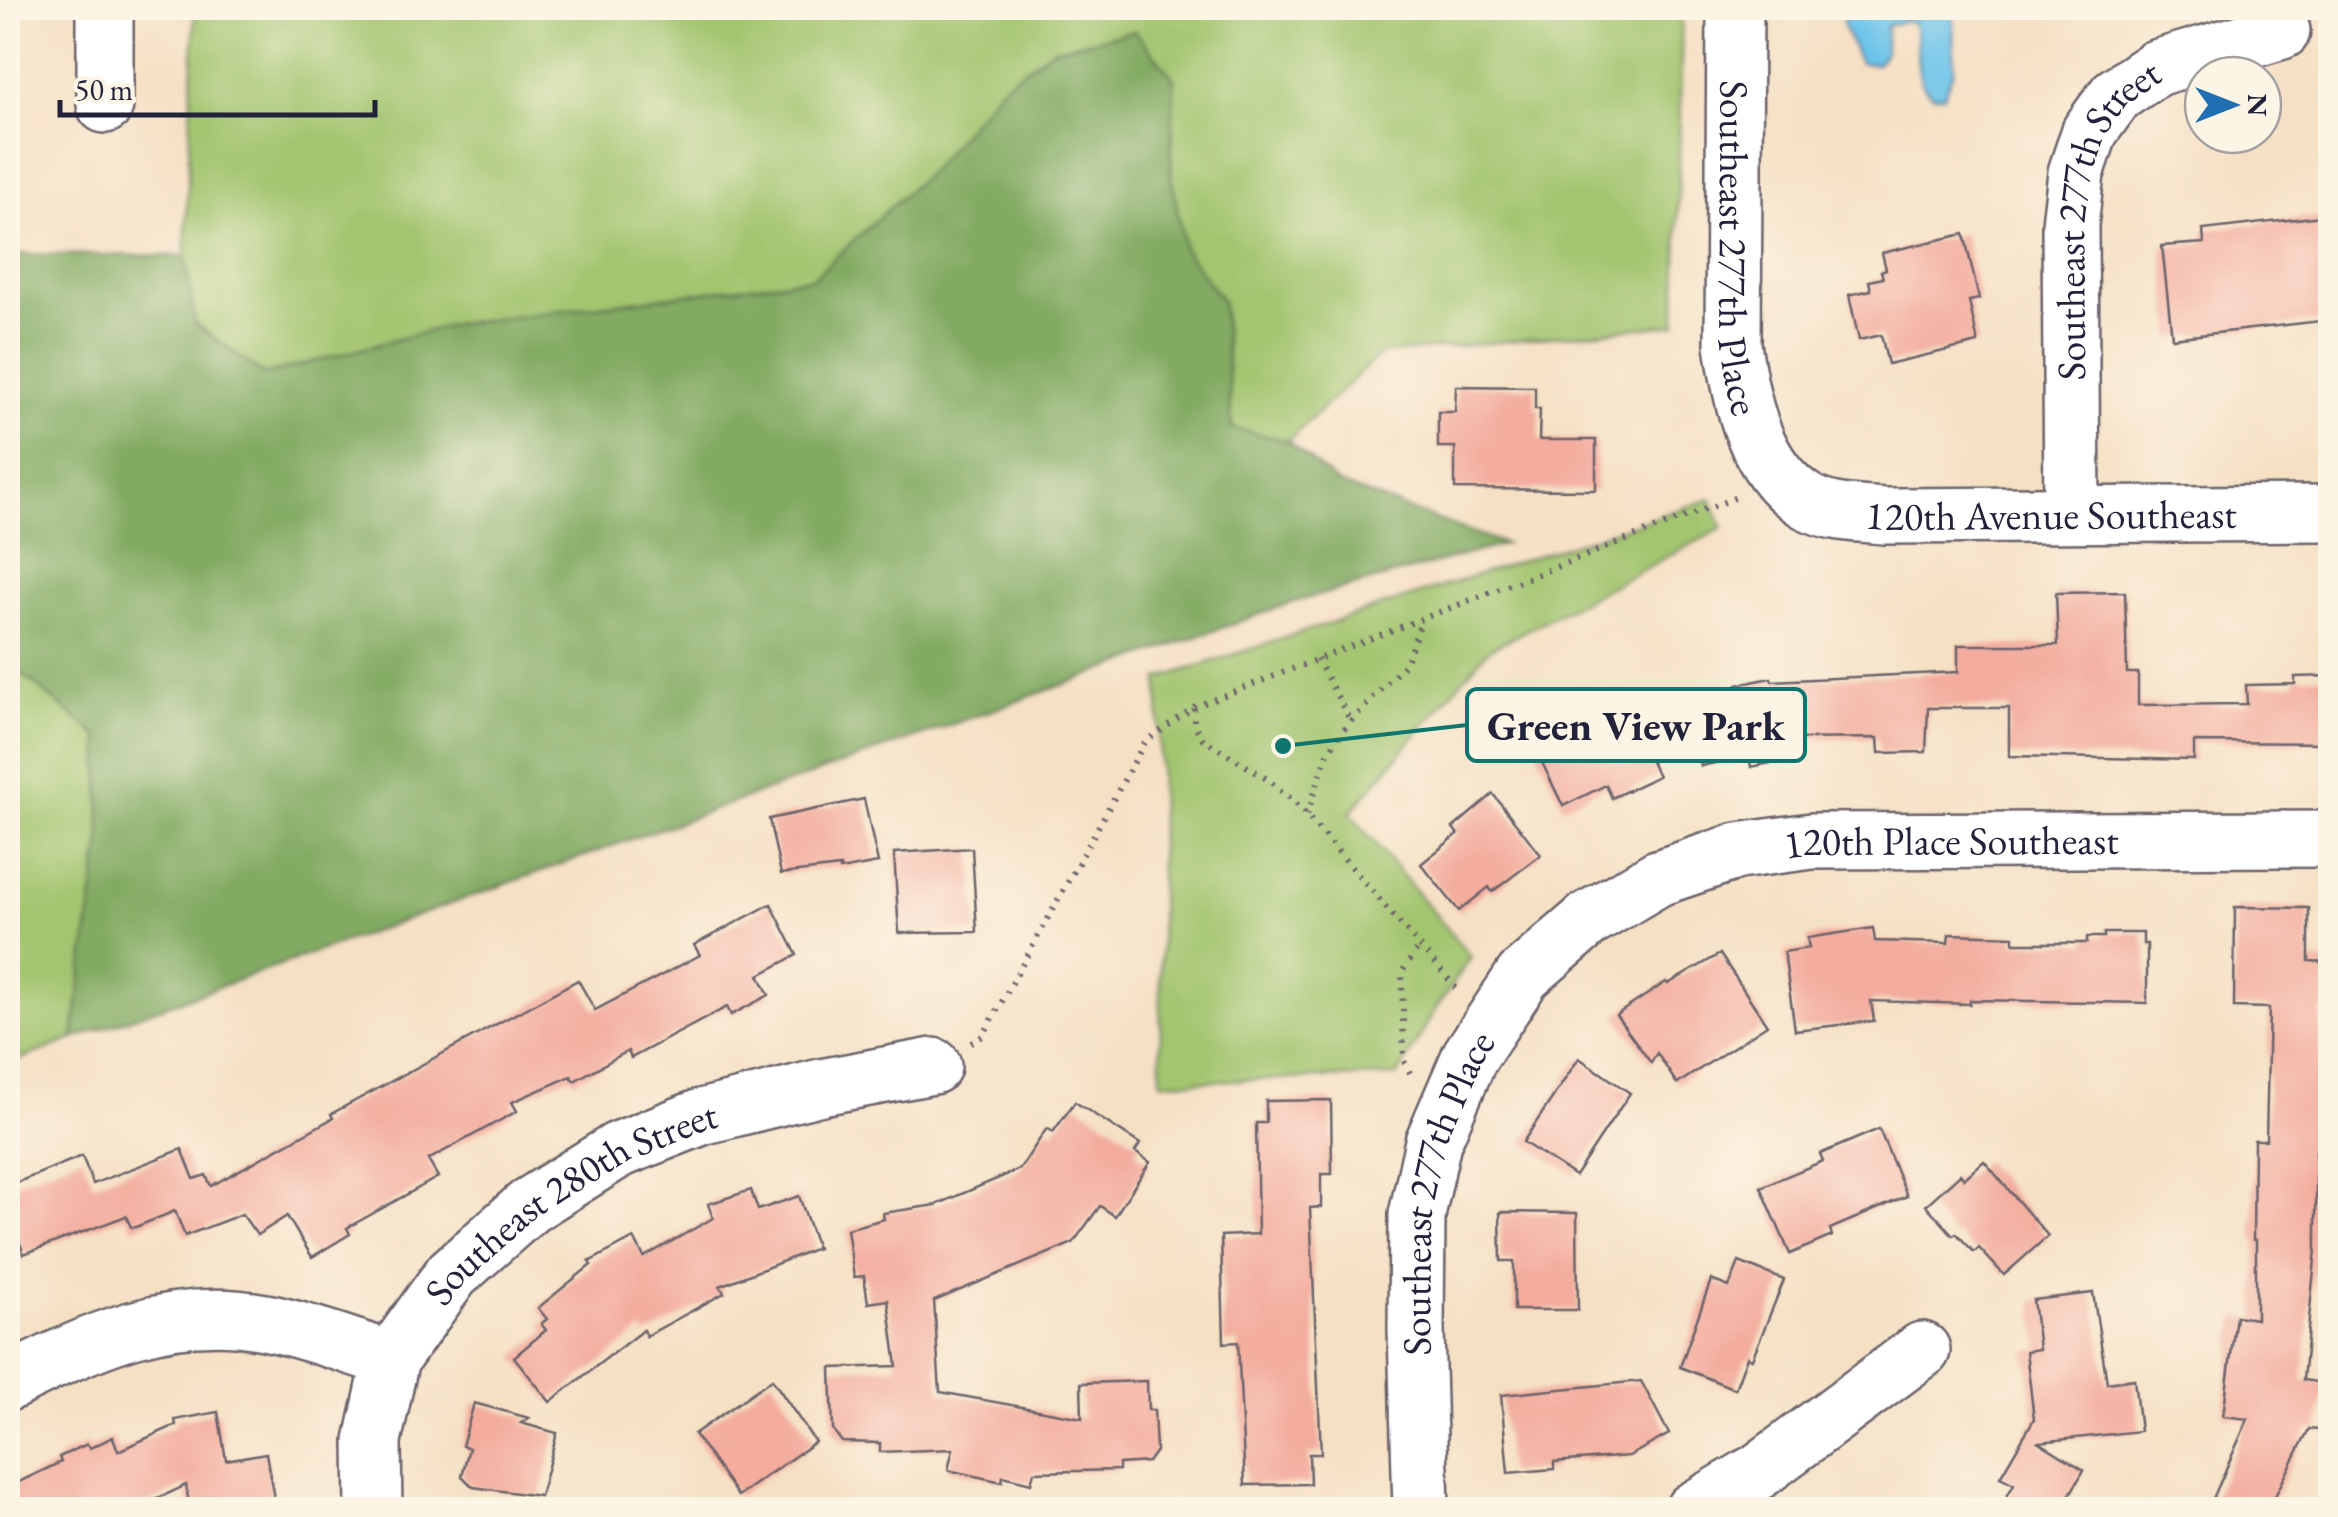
<svg xmlns="http://www.w3.org/2000/svg" width="2338" height="1517" viewBox="0 0 2338 1517" font-family="'EB Garamond',serif">
  <style>
    .green { fill: #a3c56f; stroke: #627455; stroke-width: 2.5 }
    .forest { fill: #82aa62; stroke: #52664e; stroke-width: 2.5 }
    .water { fill: #6dc4ea; stroke: #487392; stroke-width: 2.5 }
    .building { fill: #f3ac9d }
    .lines { fill: none; stroke-linecap: round; stroke-linejoin: round }
    .minor-casing { stroke: #6c646b; stroke-width: 60 }
    .path { stroke: #6c646b; stroke-width: 6; stroke-dasharray: 2.5 8; stroke-linecap: butt }
    .minor { stroke: #fff; stroke-width: 55 }
    .labels { text-anchor: middle; stroke-width: 8; stroke-linejoin: round; paint-order: stroke }
    .street-label { font-size: 40px; fill: #22223b; stroke: #fcf5e5 }
    .leader { fill: none; stroke: #0f766e; stroke-width: 4 }
    .callout-dot { fill: #0f766e; stroke: #fcf5e5; stroke-width: 4 }
    .callout { fill: #fcf5e5; stroke: #0f766e; stroke-width: 4 }
    .callout-label { font-size: 42px; text-anchor: middle; font-weight: bold; fill: #22223b }
  </style>
  <rect width="100%" height="100%" fill="#fcf5e5"/>
  <filter id="ink" filterUnits="userSpaceOnUse"><feTurbulence type="fractalNoise" baseFrequency=".01" numOctaves="2"/><feDisplacementMap in="SourceGraphic" scale="20" xChannelSelector="R" yChannelSelector="G"/><feConvolveMatrix kernelMatrix="1 2 1 2 8 2 1 2 1" color-interpolation-filters="sRGB"/></filter>
  <filter id="wash" filterUnits="userSpaceOnUse"><feTurbulence type="fractalNoise" baseFrequency=".0048" numOctaves="4" result="noise"/><feDisplacementMap in="SourceGraphic" scale="40" xChannelSelector="R" yChannelSelector="G"/><feGaussianBlur stdDeviation="2.25" result="paint"/><feColorMatrix in="noise" values="0 0 0 0 0 0 0 0 0 0 0 0 0 0 0 0 0 1.4 0 .05"/><feComposite in="paint" operator="in"/></filter>
  <g filter="url(#wash)">
    <rect width="100%" height="100%" fill="#f5e0c4"/>
    <g class="green">
      <path d="M195,8H1682L1676,324L1380,354L1288,441L1232,429L1222,301L1184,250L1171,174L1174,79L1003,85L930,171L813,278L455,324L264,375L195,324L185,256Z"/>
      <path d="M1711,499L1723,528L1488,650L1350,813L1471,957L1435,1010L1398,1076L1161,1082L1159,679Z"/>
      <path d="M8,668H15L99,737L101,839L73,1039L8,1064Z"/>
    </g>
    <path class="forest" d="M1135,31L1174,79L1171,174L1184,250L1222,301L1232,428L1288,441L1338,484L1505,544L1291,603L73,1039L101,839L99,737L15,668H8V254L185,256L195,324L264,375L455,324L813,278L930,171L1003,85L1052,49Z"/>
    <path class="water" d="M1842,8H1950L1953,15L1954,69L1944,95H1932C1911,79 1921,47 1914,24L1906,20L1887,26L1884,54L1877,64L1860,63L1844,28Z"/>
    <g id="blocks">
      <g class="building">
        <path d="M2330,215V320L2172,338L2162,246L2204,243L2203,230Z"/>
        <path d="M1964,234L1979,299L1969,301L1978,343L1888,364L1881,335L1859,340L1849,295L1871,290L1869,281L1883,278L1881,271L1886,269L1882,253Z"/>
        <path d="M1456,386L1535,387V409H1540L1539,440H1596V490L1455,489V447H1438V412H1455Z"/>
        <path d="M2125,592L2127,673H2138V705L2247,704L2246,685L2295,684V677L2330,676V743L2194,742V760L2009,756V708H1928L1926,752L1879,753L1878,738L1792,739L1795,758L1751,767L1749,756L1701,766L1690,709L1740,699L1737,685L1771,678L1772,681L1958,672V645H2058L2056,593Z"/>
        <path d="M1624,707L1658,776L1612,798L1606,785L1563,806L1537,752Z"/>
        <path d="M1493,794L1541,855L1492,892L1489,887L1459,911L1421,864L1458,834L1453,828Z"/>
        <path d="M864,799L878,863L840,870V867L781,874L769,819Z"/>
        <path d="M972,848L977,932L899,933L894,853Z"/>
        <path d="M771,904L797,955L759,975L769,995L731,1015L727,1007L631,1058L628,1051L574,1081L571,1076L512,1102L517,1111L428,1160L438,1177L347,1228L350,1234L312,1257L287,1216L257,1235L242,1214L185,1236L175,1211L136,1227H131L126,1216L24,1254L8,1211V1186L82,1156L93,1184L182,1149L194,1179L206,1175L211,1186L333,1118L331,1114L578,980L595,1010L700,955L694,945Z"/>
        <path d="M2235,907L2309,908V961L2328,962V1010H2321L2323,1151H2316V1249L2303,1380L2324,1383L2318,1430L2309,1429L2268,1510H2208L2248,1419L2223,1416L2236,1316L2256,1319V1240H2253L2254,1140H2266L2269,1008L2234,1007Z"/>
        <path d="M1873,928L1875,941L1948,943L1949,934L2014,936V943H2087V937H2104V933H2143V944H2147V1003L1970,1000V1004L1871,1001L1874,1021L1795,1030L1784,952L1809,948L1807,938Z"/>
        <path d="M1720,954L1767,1025L1677,1084L1657,1053L1651,1063L1616,1015L1666,982L1668,984Z"/>
        <path d="M1579,1058L1630,1093L1575,1176L1523,1142Z"/>
        <path d="M1331,1100L1332,1174H1321V1207L1310,1208L1321,1454H1309L1310,1484L1245,1485L1238,1342L1224,1343L1221,1236L1258,1234L1256,1123H1266V1101Z"/>
        <path d="M1075,1102L1140,1144L1135,1152L1150,1162L1115,1216L1100,1206L1073,1243L934,1301L940,1392L1082,1418L1081,1383L1147,1381L1148,1410H1154L1156,1451L1148,1462L1119,1464V1470L1034,1472L1031,1483L1003,1476L1002,1482L948,1470L953,1449L880,1452V1443L842,1442L833,1430L831,1368L897,1366L888,1300L868,1303L864,1276L854,1277L847,1229L884,1219L883,1213L936,1205L1020,1169L1047,1128L1053,1132Z"/>
        <path d="M1879,1129L1907,1196L1830,1229L1832,1236L1790,1254L1761,1187L1823,1161L1820,1154Z"/>
        <path d="M1984,1161L2048,1236L2004,1275L1979,1248L1974,1252L1956,1233L1953,1235L1926,1205L1960,1174L1964,1179Z"/>
        <path d="M751,1190L758,1210L799,1196L817,1248L720,1286L724,1293L646,1336L643,1330L550,1402L514,1357L546,1330L541,1324L547,1319L538,1308L591,1265L589,1262L634,1238L644,1257L713,1218L708,1204Z"/>
        <path d="M1500,1212L1577,1213L1578,1310H1514V1261H1501Z"/>
        <path d="M1739,1262L1784,1280L1752,1359L1747,1357L1735,1389L1680,1367L1711,1280L1729,1287Z"/>
        <path d="M2093,1293L2107,1383L2134,1379L2140,1431L2039,1442L2084,1470L2061,1510H1999L2014,1484L2000,1477L2034,1419L2026,1351L2039,1349L2033,1300Z"/>
        <path d="M772,1379L815,1442L738,1496L694,1434Z"/>
        <path d="M1641,1381L1669,1434L1629,1456L1554,1462V1469L1508,1473L1501,1395Z"/>
        <path d="M474,1403L529,1418L521,1423L557,1433L540,1496L473,1487L462,1476L469,1448L462,1446Z"/>
        <path d="M218,1412L226,1460L266,1453L276,1510H190L186,1485L134,1510H8V1487L61,1462L59,1457L87,1444L90,1448L113,1437L118,1451L176,1425L175,1420Z"/>
      </g>
    </g>
  </g>
  <g filter="url(#ink)">
    <use href="#blocks" fill-opacity="0" stroke="#6c646b" stroke-width="2.5"/>
    <g class="lines">
      <defs>
        <g id="minor">
          <path d="M105,8V105"/>
          <path id="s1" d="M1735,8L1733,344C1741,401 1754,470 1808,502C1831,514 1860,514 1886,516L2330,513"/>
          <path id="s2" d="M2072,513L2070,225L2076,173L2090,131L2116,95L2156,68L2282,31"/>
          <path d="M8,1383C89,1342 171,1303 265,1322C307,1330 350,1347 391,1359"/>
          <path id="s3" d="M374,1510L373,1441L391,1359L452,1274L529,1206L618,1150L701,1117L821,1087L933,1066"/>
          <path id="s4" d="M1421,1510L1416,1329L1417,1215L1433,1142L1470,1056L1523,976L1589,919L1658,878L1738,851L1812,841L2330,839"/>
          <path d="M1693,1510L1759,1471L1922,1350"/>
        </g>
      </defs>
      <use href="#minor" class="minor-casing"/>
      <g class="path">
        <path d="M1317,659L1351,722"/>
        <path d="M1194,708V724L1203,739L1267,779L1296,803L1457,989"/>
        <path d="M1307,815L1327,755L1342,731L1405,664L1422,620"/>
        <path d="M971,1043L983,1036L1145,742L1194,707L1737,497"/>
        <path d="M1410,1073L1404,1061L1402,972L1419,947"/>
      </g>
      <use href="#minor" class="minor"/>
    </g>
  </g>
  <g class="labels">
    <g class="street-label">
      <text dy="14" stroke="none"><textPath href="#s2" startOffset="305">Southeast 277th Street</textPath></text>
      <text dy="14" stroke="none"><textPath href="#s1" startOffset="240">Southeast 277th Place</textPath></text>
      <text dy="14" stroke="none"><textPath href="#s1" startOffset="762">120th Avenue Southeast</textPath></text>
      <text dy="14" stroke="none"><textPath href="#s4" startOffset="1025">120th Place Southeast</textPath></text>
      <text dy="14" stroke="none"><textPath href="#s4" startOffset="322">Southeast 277th Place</textPath></text>
      <text dy="14" stroke="none"><textPath href="#s3" startOffset="398">Southeast 280th Street</textPath></text>
    </g>
  </g>
  <path class="leader" d="M1283 746L1467 725"/>
  <circle class="callout-dot" cx="1283" cy="746" r="10"/>
  <rect class="callout" x="1467" y="689" width="338" height="72" rx="10"/>
  <g class="callout-label">
    <text x="1636" y="740">Green View Park</text>
  </g>
  <rect width="2338" height="1517" fill="none" stroke="#fcf5e5" stroke-width="40"/>
  <g transform="translate(2233 105) rotate(90)"><circle r="48" fill="#fcf5e5" stroke="#a5a1a1" stroke-width="2.5"/>
  <path d="M0-8L18 38L0 25L-18 38Z" fill="#1f6fb2"/>
  <text y="-15" font-size="28" font-weight="bold" text-anchor="middle" fill="#22223b">N</text>
  </g>
  <path d="M60 100v15h315v-15" fill="none" stroke="#22223b" stroke-width="5"/>
  <text x="75" y="100" font-size="30" fill="#22223b" stroke="#fcf5e5" stroke-width="8" paint-order="stroke">50 m</text>
</svg>
